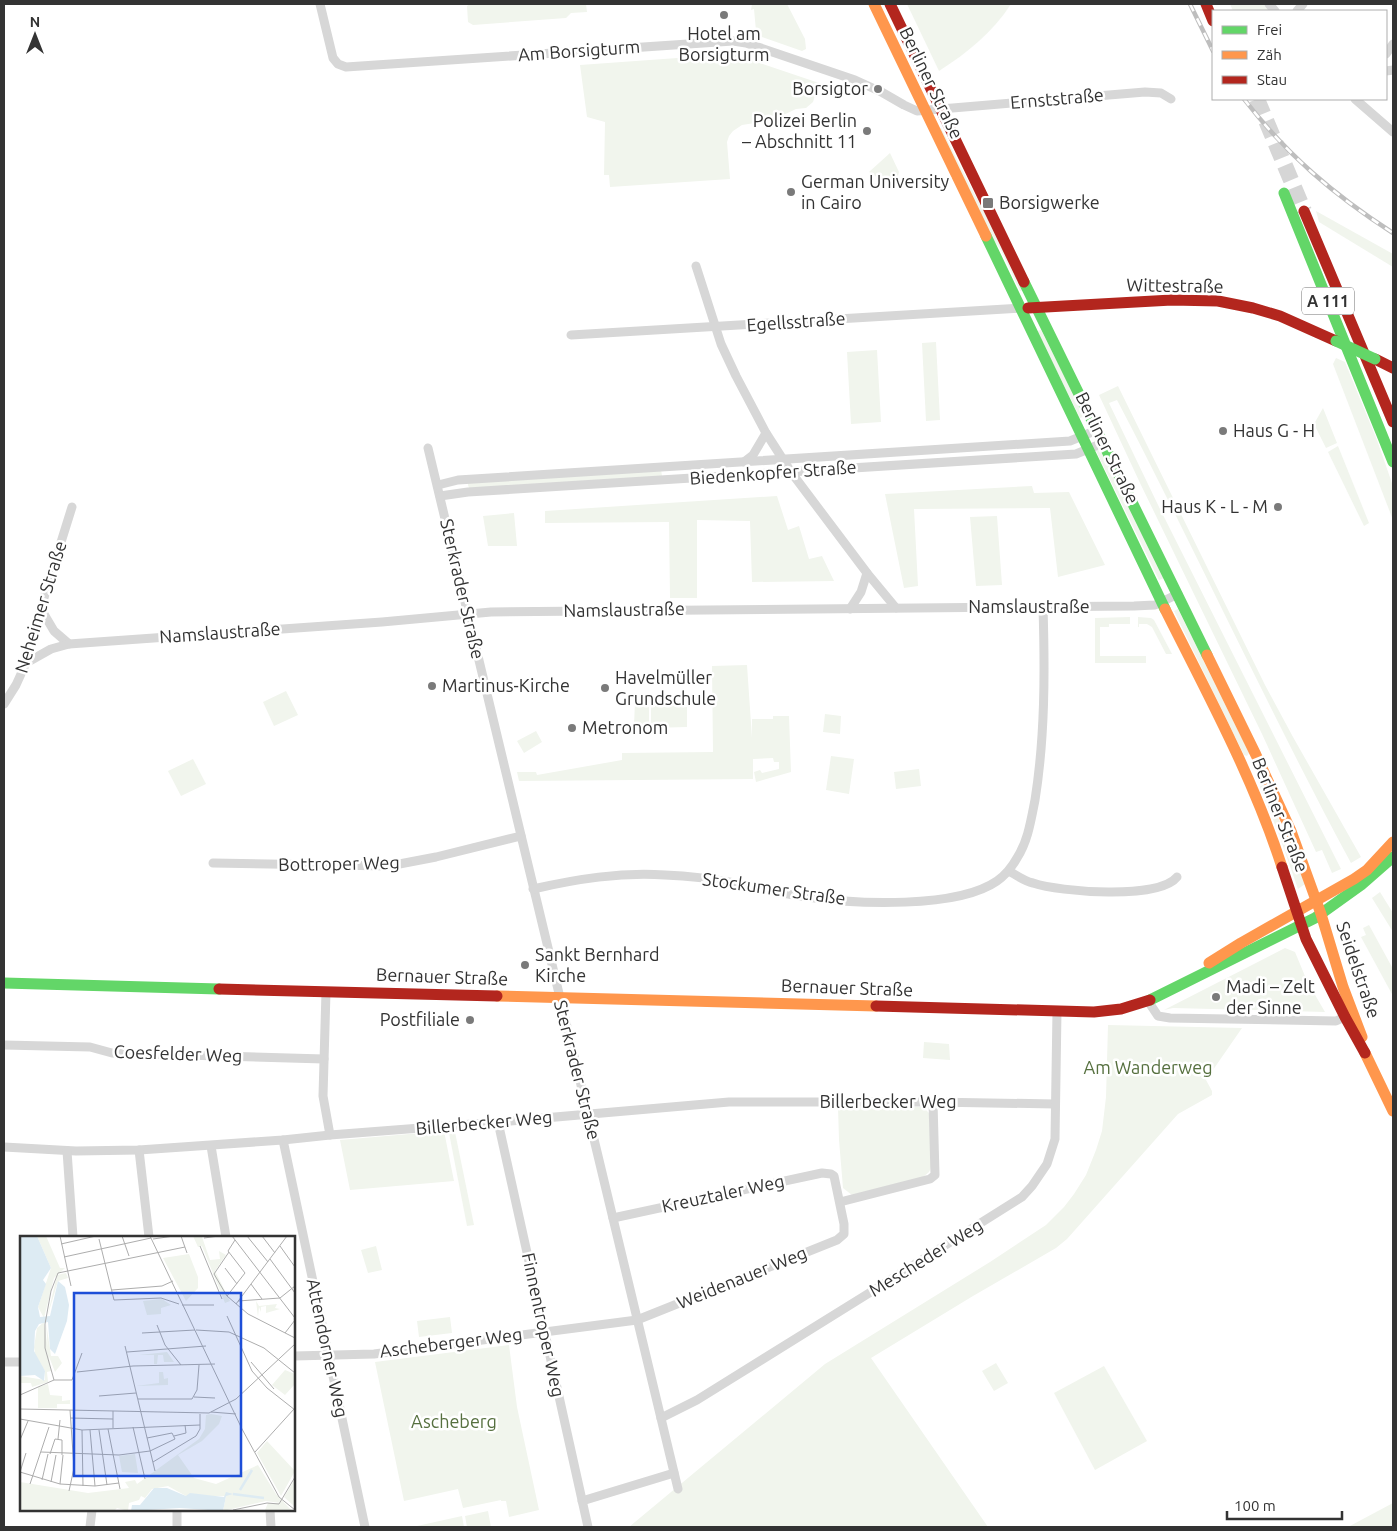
<svg xmlns="http://www.w3.org/2000/svg" width="1397" height="1531" viewBox="0 0 1397 1531" font-family="Ubuntu,sans-serif">
  <style>
    .green { fill: #f1f5ed }
    .lines { fill: none; stroke-linecap: round; stroke-linejoin: round }
    .highway-tunnel { stroke: #d6d6d6; stroke-width: 16; stroke-dasharray: 16 8; stroke-linecap: butt }
    .street { stroke: #d7d7d7; stroke-width: 9 }
    .fast { stroke: #63d668; stroke-width: 11 }
    .slow { stroke: #ff974d; stroke-width: 11 }
    .jam { stroke: #b3261e; stroke-width: 11 }
    .rail-casing { stroke: #bebebe; stroke-width: 4.5 }
    .rail { stroke: #fff; stroke-width: 2.5; stroke-dasharray: 8; stroke-linecap: butt }
    .fast-bridge { stroke: #63d668; stroke-width: 11 }
    .poi-dot { fill: #7a7a7a; stroke: #fff; stroke-width: 2 }
    .labels { text-anchor: middle; stroke-width: 5; stroke-linejoin: round; paint-order: stroke }
    .shield { fill: #fff; stroke: #707070; stroke-width: 1 }
    .shield-label { font-size: 16px; font-weight: bold; fill: #333 }
    .poi-label { font-size: 18px; fill: #333; stroke: #fff; text-anchor: start }
    .street-label { font-size: 18px; fill: #333; stroke: #fff }
    .park-label { font-size: 18px; fill: #56703f; stroke: #fff }
    .inset-river { fill: none; stroke: #ddebf3; stroke-width: 2.5 }
    .inset-road { fill: none; stroke: #adadad; stroke-width: 1 }
    .view { fill: #1d4ed8; fill-opacity: 0.15; stroke: #1d4ed8; stroke-width: 2.5 }
    .inset-edge { fill: none; stroke: #333; stroke-width: 2.5 }
  </style>
  <rect width="100%" height="100%" fill="#fff"/>
  <g class="green">
    <path d="M470,4H586L587,12L571,13L566,18L473,25L468,22L467,6Z"/>
    <path d="M752,4H787L805,39L806,49L802,51L753,34L756,31L754,9L751,10Z"/>
    <path d="M907,4H1011C993,32 967,53 939,71Z"/>
    <path d="M1230,4H1264L1270,11H1233Z"/>
    <path d="M733,54L819,83L813,102L806,108L796,109L773,120L742,125L733,131L729,136L727,142L730,179L610,187L609,175H604L605,122L587,117L580,65Z"/>
    <path d="M941,128L975,195L986,212L1024,290L1020,291L1001,250L992,238L939,129Z"/>
    <path d="M890,153L899,172L898,176C884,182 881,180 869,172Z"/>
    <path d="M1316,211L1393,254V267L1319,222Z"/>
    <path d="M1041,330L1085,416L1080,418L1037,331Z"/>
    <path d="M936,342L940,420L926,421L922,343Z"/>
    <path d="M877,350L881,422L851,424L847,352Z"/>
    <path d="M1336,358L1345,362L1377,440L1393,486V520L1333,364Z"/>
    <path d="M1118,386L1265,685L1293,737L1361,857L1351,863C1269,711 1197,553 1117,400L1109,403L1159,507L1341,869L1332,873L1322,850L1316,852L1262,734L1140,483L1099,395Z"/>
    <path d="M1323,408L1337,443L1326,448L1314,424Z"/>
    <path d="M1338,446L1369,523L1364,526L1328,452Z"/>
    <path d="M1100,449L1164,578L1159,580L1096,451Z"/>
    <path d="M661,469L662,476L469,488L468,485V483Z"/>
    <path d="M1032,486L1034,493L1069,492L1105,565L1058,577L1050,508L914,509L918,586L904,588L885,494Z"/>
    <path d="M777,496L788,530L799,526L809,559L822,556L834,581L752,582L750,521L697,520V598H670L669,522L545,523V511Z"/>
    <path d="M514,513L517,546H488L483,516Z"/>
    <path d="M997,516L1002,585L976,586L970,517Z"/>
    <path d="M1178,609L1249,753L1247,756L1244,755L1174,611Z"/>
    <path d="M1130,617V624H1109V627H1100V656H1146V663H1095V618Z"/>
    <path d="M1138,617L1151,618L1154,620L1172,654H1166L1152,627L1147,624H1139V627H1138Z"/>
    <path d="M747,665L752,738V719H773V716H789L791,772L756,782L754,772L760,770L762,773L779,769V762H774L773,758L753,759V779L519,781L517,772H536L537,775L622,760V753L713,752L712,666Z"/>
    <path d="M286,691L298,715L274,726L263,702Z"/>
    <path d="M635,702L649,703V726L634,725Z"/>
    <path d="M687,702V727L651,728V703Z"/>
    <path d="M825,714L841,716L840,734L823,732Z"/>
    <path d="M536,731L542,742L524,753L517,741Z"/>
    <path d="M831,756L854,759L849,794L826,790Z"/>
    <path d="M193,759L206,784L181,796L168,771Z"/>
    <path d="M919,769L921,786L896,789L894,772Z"/>
    <path d="M1261,785H1264L1291,847L1305,884L1298,889L1278,832L1260,787Z"/>
    <path d="M1380,892L1393,913V932L1372,898Z"/>
    <path d="M1369,925L1393,969V996L1361,937L1366,935L1363,928Z"/>
    <path d="M1285,948L1295,952L1307,981L1325,1012L1173,1008L1164,1010Z"/>
    <path d="M1108,1025L1242,1028L1206,1080L1212,1091V1095L1178,1114L1067,1239L1056,1248L973,1296L871,1358L988,1527H629L825,1364L990,1262L1046,1225L1064,1207L1074,1194L1086,1175L1096,1150L1102,1131L1106,1097Z"/>
    <path d="M924,1042L949,1044L950,1060L923,1058Z"/>
    <path d="M838,1107H923L929,1113L932,1166L929,1172L923,1177L852,1195L843,1188L839,1140Z"/>
    <path d="M444,1131L454,1181L350,1190L340,1140Z"/>
    <path d="M455,1132L474,1225L467,1226L449,1133Z"/>
    <path d="M376,1246L382,1270L368,1273L361,1250Z"/>
    <path d="M450,1317L452,1333L419,1337L417,1321Z"/>
    <path d="M509,1345L517,1407L539,1510L509,1517L506,1501H501V1500L463,1508L458,1489L404,1501L375,1362Z"/>
    <path d="M996,1363L1008,1383L994,1391L982,1371Z"/>
    <path d="M1104,1366L1147,1441L1095,1470L1054,1393Z"/>
    <path d="M1393,1503V1527H1348Z"/>
    <path d="M488,1511L491,1527H467L465,1516Z"/>
    <path d="M462,1516L464,1527H417V1526Z"/>
  </g>
  <g class="lines">
    <path class="highway-tunnel" d="M1257,99L1304,211"/>
    <g class="street">
      <path d="M320,4L333,58L338,64L346,67L733,41L746,43L855,80L877,90"/>
      <path d="M1269,4L1275,11"/>
      <path d="M1297,11L1303,4"/>
      <path d="M1386,54L1393,44"/>
      <path d="M1386,71L1393,70"/>
      <path d="M878,90L904,105L917,111L1145,92L1161,93L1171,99"/>
      <path d="M1355,99L1393,132"/>
      <path d="M696,266L721,344L736,376L766,433L791,472L867,573L896,608"/>
      <path d="M571,335L1021,308"/>
      <path d="M428,448L678,1489"/>
      <path d="M744,462L753,455L766,433"/>
      <path d="M438,485L458,480L1070,441L1097,430"/>
      <path d="M440,496L468,492L1076,454L1103,443"/>
      <path d="M41,609L54,631L69,644"/>
      <path d="M850,609L861,592L867,573"/>
      <path d="M26,663L51,649L69,644L382,622L491,612L1134,606L1155,605L1178,594"/>
      <path d="M4,704L16,685L26,663L47,587L72,507"/>
      <path d="M213,863L389,866L436,857L521,836"/>
      <path d="M1009,871C1016,875 1024,881 1033,883C1060,892 1159,900 1177,877"/>
      <path d="M533,889C577,879 620,872 665,875C686,876 708,878 729,882C755,887 781,894 807,897C855,904 957,909 997,881C1006,875 1012,867 1017,858C1028,841 1031,820 1035,800C1045,737 1045,672 1043,607"/>
      <path d="M326,992L323,1096L330,1135"/>
      <path d="M1148,1001L1158,1016L1170,1018L1336,1021L1349,1015"/>
      <path d="M4,1045L90,1047L112,1053L324,1059"/>
      <path d="M498,1122L588,1527"/>
      <path d="M283,1140L365,1527"/>
      <path d="M211,1146L226,1237"/>
      <path d="M4,1147L76,1151L139,1150L283,1140L330,1135L498,1122L729,1102H933L1055,1104"/>
      <path d="M139,1150L149,1237"/>
      <path d="M67,1151L73,1237"/>
      <path d="M840,1202L930,1179L935,1175L933,1102"/>
      <path d="M294,1356L374,1354L637,1320L837,1240L844,1234V1224L834,1176L831,1174L822,1173L613,1218"/>
      <path d="M4,1362H21"/>
      <path d="M661,1418L697,1400L866,1295L1022,1197L1032,1186L1047,1164L1055,1139L1057,1011"/>
      <path d="M582,1501L674,1473"/>
      <path d="M177,1510V1527"/>
      <path d="M270,1510L271,1527"/>
      <path d="M90,1527L92,1510"/>
    </g>
    <g class="fast">
      <path d="M1284,193L1393,462"/>
      <path d="M986,236L1165,609"/>
      <path d="M1024,282L1207,655"/>
      <path d="M4,983L219,989"/>
      <path d="M1150,1000L1315,918L1361,885L1393,857"/>
    </g>
    <g class="slow">
      <path d="M874,4L986,236"/>
      <path d="M1165,609C1207,693 1253,777 1282,867"/>
      <path d="M1207,655L1256,755L1291,831L1321,914L1343,987L1362,1037"/>
      <path d="M1209,963L1241,943L1354,879L1367,870L1393,842"/>
      <path d="M497,996L876,1006"/>
      <path d="M1365,1053L1393,1111"/>
    </g>
    <g class="jam">
      <path d="M890,4L1024,282"/>
      <path d="M1206,4L1213,21"/>
      <path d="M1304,211L1393,422"/>
      <path d="M1028,308L1172,300L1218,301L1253,308L1280,316L1336,341"/>
      <path d="M1375,359L1393,368"/>
      <path d="M1282,867L1306,939L1345,1017L1365,1053"/>
      <path d="M219,989L497,996"/>
      <path d="M876,1006L1094,1012L1121,1009L1150,1000"/>
    </g>
    <defs>
      <g id="rail">
        <path d="M1190,4L1213,51"/>
        <path d="M1244,99C1287,155 1334,195 1393,233"/>
      </g>
    </defs>
    <use href="#rail" class="rail-casing"/>
    <use href="#rail" class="rail"/>
    <path class="fast-bridge" d="M1336,341L1375,359"/>
  </g>
  <g class="poi-dot">
    <circle cx="724" cy="15" r="5"/>
    <circle cx="878" cy="89" r="5"/>
    <circle cx="867" cy="131" r="5"/>
    <circle cx="791" cy="192" r="5"/>
    <rect x="982" y="197" width="12" height="12" rx="2.5"/>
    <circle cx="1223" cy="431" r="5"/>
    <circle cx="1278" cy="507" r="5"/>
    <circle cx="432" cy="686" r="5"/>
    <circle cx="605" cy="688" r="5"/>
    <circle cx="572" cy="728" r="5"/>
    <circle cx="525" cy="965" r="5"/>
    <circle cx="1216" cy="997" r="5"/>
    <circle cx="470" cy="1020" r="5"/>
  </g>
  <g class="labels">
    <rect class="shield" x="1302" y="287.5" width="52" height="27" rx="4"/>
    <g class="shield-label">
      <text x="1328" y="307">A 111</text>
    </g>
    <g class="poi-label">
      <text x="724" y="40" text-anchor="middle">Hotel am<tspan x="724" dy="21">Borsigturm</tspan></text>
      <text x="868" y="95" text-anchor="end">Borsigtor</text>
      <text x="857" y="127" text-anchor="end">Polizei Berlin<tspan x="857" dy="21">– Abschnitt 11</tspan></text>
      <text x="801" y="188">German University<tspan x="801" dy="21">in Cairo</tspan></text>
      <text x="999" y="209">Borsigwerke</text>
      <text x="1233" y="437">Haus G - H</text>
      <text x="1268" y="513" text-anchor="end">Haus K - L - M</text>
      <text x="615" y="684">Havelmüller<tspan x="615" dy="21">Grundschule</tspan></text>
      <text x="442" y="692">Martinus-Kirche</text>
      <text x="582" y="734">Metronom</text>
      <text x="535" y="961">Sankt Bernhard<tspan x="535" dy="21">Kirche</tspan></text>
      <text x="1226" y="993">Madi – Zelt<tspan x="1226" dy="21">der Sinne</tspan></text>
      <text x="460" y="1026" text-anchor="end">Postfiliale</text>
    </g>
    <g class="street-label">
      <text transform="translate(579 51) rotate(-4)" y="6">Am Borsigturm</text>
      <text transform="translate(931 83) rotate(64)" y="6">Berliner Straße</text>
      <text transform="translate(1057 99) rotate(-5)" y="6">Ernststraße</text>
      <text transform="translate(1175 286) rotate(1)" y="6">Wittestraße</text>
      <text transform="translate(796 322) rotate(-4)" y="6">Egellsstraße</text>
      <text transform="translate(1107 448) rotate(64)" y="6">Berliner Straße</text>
      <text transform="translate(773 473) rotate(-4)" y="6">Biedenkopfer Straße</text>
      <text transform="translate(462 589) rotate(77)" y="6">Sterkrader Straße</text>
      <text transform="translate(41 607) rotate(-73)" y="6">Neheimer Straße</text>
      <text x="1029" y="613">Namslaustraße</text>
      <text transform="translate(624 610) rotate(-1)" y="6">Namslaustraße</text>
      <text transform="translate(220 633) rotate(-4)" y="6">Namslaustraße</text>
      <text transform="translate(1280 815) rotate(68)" y="6">Berliner Straße</text>
      <text transform="translate(339 864) rotate(-1)" y="6">Bottroper Weg</text>
      <text transform="translate(774 889) rotate(8)" y="6">Stockumer Straße</text>
      <text transform="translate(1358 970) rotate(71)" y="6">Seidelstraße</text>
      <text transform="translate(442 977) rotate(2)" y="6">Bernauer Straße</text>
      <text transform="translate(847 988) rotate(2)" y="6">Bernauer Straße</text>
      <text transform="translate(178 1054) rotate(2)" y="6">Coesfelder Weg</text>
      <text transform="translate(577 1070) rotate(76)" y="6">Sterkrader Straße</text>
      <text x="888" y="1108">Billerbecker Weg</text>
      <text transform="translate(484 1123) rotate(-5)" y="6">Billerbecker Weg</text>
      <text transform="translate(723 1194) rotate(-12)" y="6">Kreuztaler Weg</text>
      <text transform="translate(926 1258) rotate(-32)" y="6">Mescheder Weg</text>
      <text transform="translate(742 1278) rotate(-22)" y="6">Weidenauer Weg</text>
      <text transform="translate(543 1325) rotate(78)" y="6">Finnentroper Weg</text>
      <text transform="translate(451 1343) rotate(-7)" y="6">Ascheberger Weg</text>
      <text transform="translate(327 1348) rotate(78)" y="6">Attendorner Weg</text>
    </g>
    <g class="park-label">
      <text x="1148" y="1074">Am Wanderweg</text>
      <text x="454" y="1428">Ascheberg</text>
    </g>
  </g>
  <g transform="translate(20 1236)">
    <rect width="275" height="275" fill="#fff"/>
    <path d="M17,0H26L40,32H45L34,42L24,82L18,71L31,32ZM173,0L182,1L190,24L200,23L199,15L206,19L195,35L210,65L205,67L182,10L178,11ZM169,18L178,41V52L166,65L143,22ZM46,37L48,42L38,45L27,82L37,39ZM142,63L151,69L141,72V78L127,79L123,65ZM236,65L239,70L257,68L255,72L260,73L246,77V70L241,71V76L239,71L238,81ZM24,86L31,135L27,136L28,146L12,151L11,147H0V140L25,144V135L16,123L14,111L17,92ZM26,86L31,120H38L42,127L35,136L28,118ZM147,116L154,126H144L143,119H138L137,128H134V119H119ZM265,134L275,138V148L265,159L252,149ZM139,136H143L144,143L148,142V149L116,150L139,147ZM28,148L30,159L42,160V165L50,164V168H37V172H18V151ZM191,178L202,180L199,188L182,205L158,219L174,242L196,248L238,229L256,258L272,275L245,274L248,267H260L246,265L203,275L206,260H166L148,250L132,253L125,262L121,260L119,264L109,267L108,275L97,272L94,275H0V246L68,257L109,252L105,246L115,244L117,248L179,203L185,193L186,179ZM247,205L275,235L261,260L237,217ZM115,218L118,237L102,236L99,220ZM275,243V271L264,261Z" fill="#f1f5ed"/>
    <path d="M0,0H17L31,32L23,44L26,48L18,71L20,81L30,80L38,45L45,51L49,69L47,85L35,118L30,113L28,86L19,88L15,95L14,115L25,135L24,145L15,139L0,140ZM134,252H147L166,260L170,257L204,261L206,256L213,258L206,260L203,275L160,272L111,275L112,269H120Z" fill="#ddebf3"/>
    <path class="inset-river" d="M220,254L232,234M213,258L244,262"/>
    <path class="inset-road" d="M40,0L51,50M102,0L109,20M130,0L222,193L259,261L275,274M161,0L167,17M212,0L275,82M227,0L248,26M242,0L255,17M184,2L199,0M79,3L94,64L141,62L159,68M133,3L154,0M41,8L76,0M180,10L202,63M260,10L275,31M209,16L194,38L207,60L228,78L275,102M44,21L131,2M250,23L275,57M205,32L217,48M231,48L242,63M92,54L142,50L153,45M207,60L225,37L208,15L215,4M218,65L260,62L275,50M216,68L267,0M162,69H194M207,80L232,135L247,152L275,174M137,89L145,109L161,129M176,94L209,96L244,112L275,137M122,97L175,94M265,97L275,84M105,110L135,235M107,116L186,110M231,126L254,153M57,136L113,130L195,128M34,144L25,112V88L31,55L38,37L165,11M0,159L34,144H52L62,117M79,160L116,157M174,161L195,162M118,163H172L177,154L179,129M0,173L189,177L216,163L275,108M93,175V192M191,176L216,178M50,182L93,183M0,183L62,194L180,189M113,191L125,243M88,193L100,253M62,194L63,250M70,194L75,250M79,194L87,249M154,200L166,197L165,189M38,203L40,184M0,204L8,185M21,216L99,219L130,215L155,203L152,197L127,202M235,216L274,173M30,218L35,203L42,204V219M133,226L176,200L180,193V178M0,236L40,248L75,250L99,247M0,236L6,217M22,244L28,218M31,246L36,219M10,248L29,191M40,248L43,219M49,255L54,232L50,174M213,274L247,267L259,268L275,241"/>
    <path class="view" d="M54,57H221V240H54Z"/>
    <rect width="275" height="275" class="inset-edge"/>
  </g>
  <rect width="1397" height="1531" fill="none" stroke="#333333" stroke-width="10"/>
  <rect x="1212" y="10" width="175" height="90" fill="#ffffff" stroke="#adadad"/>
  <rect x="1222" y="26" width="25" height="8" fill="#63d668" stroke="#adadad"/>
  <text x="1257" y="35" font-size="15" fill="#333333">Frei</text>
  <rect x="1222" y="51" width="25" height="8" fill="#ff974d" stroke="#adadad"/>
  <text x="1257" y="60" font-size="15" fill="#333333">Zäh</text>
  <rect x="1222" y="76" width="25" height="8" fill="#b3261e" stroke="#adadad"/>
  <text x="1257" y="85" font-size="15" fill="#333333">Stau</text>
  <g transform="translate(35 35)" stroke="#ffffff" stroke-width="4" paint-order="stroke">
  <path d="M0-4L9 19L0 12L-9 19Z" fill="#333333"/>
  <text y="-8" font-size="14" font-weight="bold" text-anchor="middle" fill="#333333">N</text>
  </g>
  <path d="M1227 1511v8h115v-8" fill="none" stroke="#333333" stroke-width="2.5"/>
  <text x="1234" y="1511" font-size="15" fill="#333333" stroke="#ffffff" stroke-width="4" paint-order="stroke">100 m</text>
</svg>
